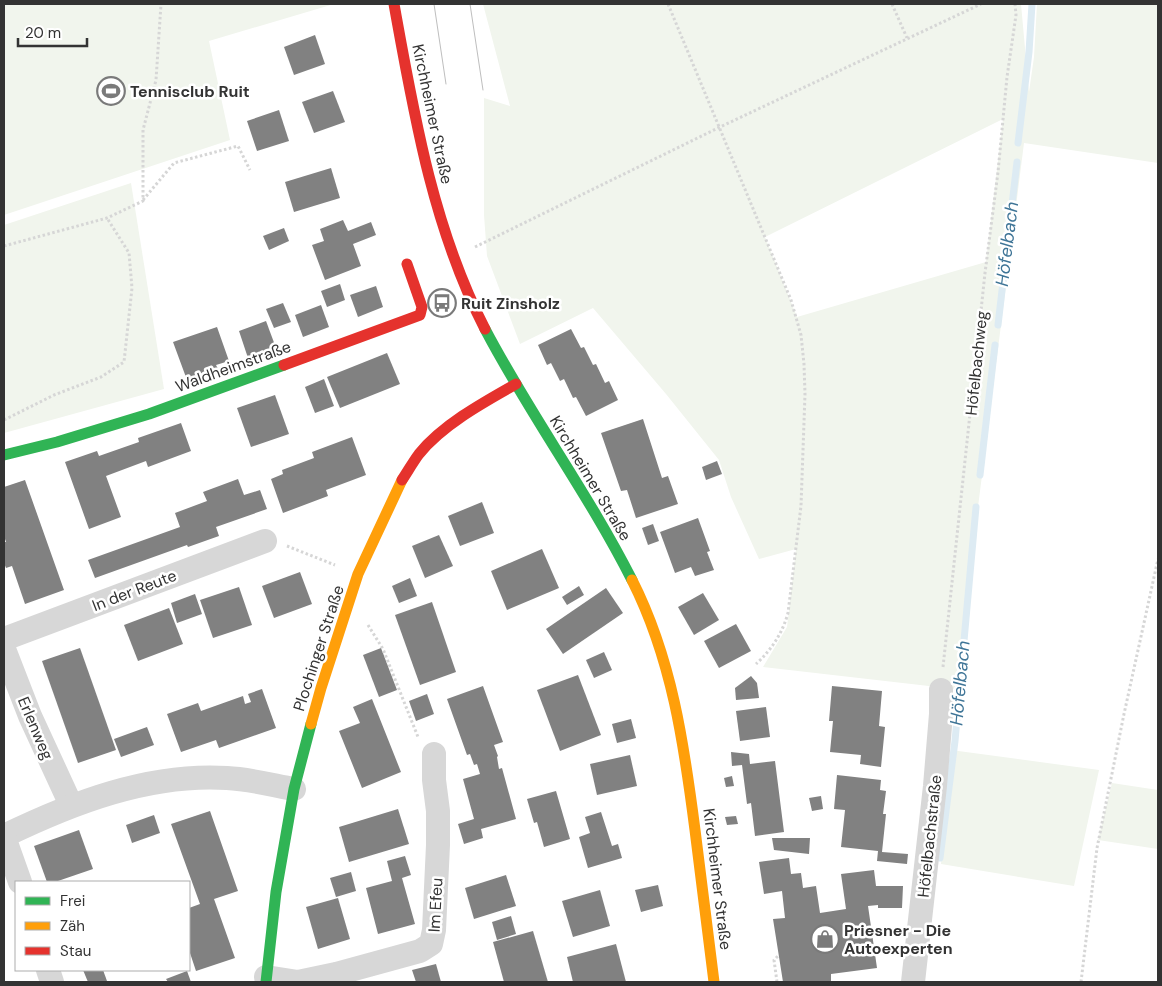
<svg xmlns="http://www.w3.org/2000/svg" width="1162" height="986" viewBox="0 0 1162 986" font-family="'DM Sans',sans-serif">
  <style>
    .green { fill: #f1f5ed; fill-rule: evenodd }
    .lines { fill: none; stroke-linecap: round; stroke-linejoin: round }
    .stream { stroke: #ddebf3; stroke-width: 7 }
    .building { fill: #818181 }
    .path { stroke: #d6d6d6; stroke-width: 3; stroke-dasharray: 2.5 2.5; stroke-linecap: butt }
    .street { stroke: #d7d7d7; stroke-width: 24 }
    .fast { stroke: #30b455; stroke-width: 11 }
    .slow { stroke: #ff9f0a; stroke-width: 11 }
    .jam { stroke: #e5322d; stroke-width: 11 }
    .tram { stroke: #bebebe; stroke-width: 1 }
    .labels { text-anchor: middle; stroke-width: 5; stroke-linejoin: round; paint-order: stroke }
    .poi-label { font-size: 16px; font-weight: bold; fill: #333; stroke: #fff; text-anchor: start }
    .street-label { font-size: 16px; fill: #333; stroke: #fff }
    .water-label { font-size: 18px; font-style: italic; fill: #3f7597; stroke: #fff }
  </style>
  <rect width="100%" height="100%" fill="#fff"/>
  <g class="green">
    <path d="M4,4H334L209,41L230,140L4,215Z"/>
    <path d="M483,4H1021L1029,92L1034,57L1037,4H1158V163L1024,143L955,689L763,667L787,627L796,549L759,559L731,497L719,460L666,394L593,308L520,344L487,256L484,215V98L510,106ZM1003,119L986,262L797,317L765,237Z"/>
    <path d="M131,183L164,389L4,433V225Z"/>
    <path d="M951,750L1099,770L1074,886L941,864Z"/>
    <path d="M1112,783L1158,790V849L1098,840Z"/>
  </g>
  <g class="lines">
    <g class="stream">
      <path d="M1018,143L1029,52L1032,4"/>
      <path d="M998,325L1017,162"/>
      <path d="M980,475L995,345"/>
      <path d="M940,858L955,741L976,507"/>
    </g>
  </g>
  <g class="building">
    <path d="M315,35L325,64L294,75L284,47Z"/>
    <path d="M333,91L345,122L314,133L302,102Z"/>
    <path d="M279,110L289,141L257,151L247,121Z"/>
    <path d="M331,168L340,198L294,212L285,182Z"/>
    <path d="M343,220L348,231L371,222L376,235L353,244L361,266L325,280L312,245L324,241L320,229Z"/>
    <path d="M284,228L289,241L269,250L263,236Z"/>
    <path d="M340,284L345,300L327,307L321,291Z"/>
    <path d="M376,286L383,307L358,317L350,295Z"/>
    <path d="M283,303L291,322L274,328L266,309Z"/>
    <path d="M321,305L329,327L303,337L295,315Z"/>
    <path d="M266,321L276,348L248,358L239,331Z"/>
    <path d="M217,327L229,361L216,365L218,369L187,380L173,342Z"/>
    <path d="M571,329L581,348L584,347L593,365L596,364L605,383L609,381L618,400L586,416L576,397L573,398L564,379L560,381L551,363L547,365L538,345Z"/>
    <path d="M387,353L400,384L340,408L327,377Z"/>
    <path d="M324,379L334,406L315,413L305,387Z"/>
    <path d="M275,395L289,434L251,447L237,408Z"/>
    <path d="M643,419L662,478L668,476L678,504L636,518L627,490L621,491L601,433Z"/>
    <path d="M181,423L191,451L148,467L146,461L106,476L121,517L89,529L65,462L97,451L99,456L139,442L138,438Z"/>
    <path d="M352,437L366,475L326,490L328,496L283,513L271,479L283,474L282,470L314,458L312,452Z"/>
    <path d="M717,461L722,474L706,480L702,467Z"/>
    <path d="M238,479L244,495L260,490L267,509L216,527L219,536L188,547L187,545L95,578L88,560L180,527L175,513L207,501L203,492Z"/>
    <path d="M25,480L64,590L25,604L12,566L6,568L4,563V542H6L4,536V487Z"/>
    <path d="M482,502L494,533L460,546L448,516Z"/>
    <path d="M698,518L710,551L707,552L714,570L695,576L691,567L675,573L660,532Z"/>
    <path d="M653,524L659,541L648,545L642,528Z"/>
    <path d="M439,535L453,566L425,578L412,546Z"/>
    <path d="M542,549L559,588L507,610L491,571Z"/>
    <path d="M300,572L312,604L274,618L262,586Z"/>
    <path d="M410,578L417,596L399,603L392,586Z"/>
    <path d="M579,586L584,595L567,605L562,597Z"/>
    <path d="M239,587L252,625L213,638L200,600Z"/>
    <path d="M606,588L623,613L563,654L546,629Z"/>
    <path d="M703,593L719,620L694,635L678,607Z"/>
    <path d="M195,594L202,614L177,623L171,603Z"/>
    <path d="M432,602L456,672L420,685L395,615Z"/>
    <path d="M169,608L183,644L138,661L124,625Z"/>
    <path d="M736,624L751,651L719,668L704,641Z"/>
    <path d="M80,648L116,750L78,763L42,661Z"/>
    <path d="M381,648L397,690L379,697L363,655Z"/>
    <path d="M604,652L612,670L594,678L586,660Z"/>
    <path d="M578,675L601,735L560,751L537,690Z"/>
    <path d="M751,676L757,683L759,698L736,700L735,688Z"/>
    <path d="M483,686L503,742L494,745L498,756L497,757L499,769L502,768L516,819L481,829L483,838L464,844L458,824L474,819L463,779L480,774L477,764L474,765L470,754L467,755L447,699Z"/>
    <path d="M832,686L882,691L879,726L885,727L881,767L860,764L861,755L830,752L833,721H829Z"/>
    <path d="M262,689L276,728L219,748L216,740L181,752L167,714L198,703L201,711L243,696L245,704L251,702L248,694Z"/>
    <path d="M427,694L434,714L416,721L409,701Z"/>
    <path d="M372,699L401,772L362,788L339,731L360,723L353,707Z"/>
    <path d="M766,707L770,737L740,741L736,711Z"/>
    <path d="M631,719L636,738L617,743L612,724Z"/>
    <path d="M147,727L154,745L121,757L114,739Z"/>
    <path d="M731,752L749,754L750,764L775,761L784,832L755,836L751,803L747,804L742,765L732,766Z"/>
    <path d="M630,755L637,786L597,795L590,764Z"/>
    <path d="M837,775L881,780L880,790L886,791L883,814H886L882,852L908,854L907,864L877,861L878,851L841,847L845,810L834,809Z"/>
    <path d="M732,776L734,786L726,787L724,778Z"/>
    <path d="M556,791L570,839L544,847L537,822L534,823L527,799Z"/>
    <path d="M821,796L823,809L812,811L809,798Z"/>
    <path d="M398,809L409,844L349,862L339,827Z"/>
    <path d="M210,811L238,891L214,899L235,958L196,971L189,950V908L200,904L171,824Z"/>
    <path d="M601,812L612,846L618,844L622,858L588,868L579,837L590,833L585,817Z"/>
    <path d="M154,815L160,833L132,843L126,825Z"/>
    <path d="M736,816L738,824L727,825L725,817Z"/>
    <path d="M79,830L93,869L55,882H47L34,846Z"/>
    <path d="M772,838H810L809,854L774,850Z"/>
    <path d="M405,856L411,875L402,878L415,924L378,934L366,888L392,881L387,861Z"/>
    <path d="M789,858L791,874L801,873L803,888L816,886L820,913L846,909L841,874L874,870L876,886H903L902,908H878V905L868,906L877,968L831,974V982H783L773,919L785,918L782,891L764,894L759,862Z"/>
    <path d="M351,872L356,891L336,897L330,878Z"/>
    <path d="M506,875L516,906L474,919L465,888Z"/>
    <path d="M658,885L663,906L641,912L635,890Z"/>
    <path d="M600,890L610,926L573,937L562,901Z"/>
    <path d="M338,898L350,939L318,949L306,907Z"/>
    <path d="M511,916L516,934L497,940L492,922Z"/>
    <path d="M533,931L548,982H504L493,942Z"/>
    <path d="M616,944L626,982H573L567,957Z"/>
    <path d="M436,964L441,982H416L412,970Z"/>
    <path d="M83,970H103L107,981L88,982Z"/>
    <path d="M187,971L191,982H168L166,979Z"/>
  </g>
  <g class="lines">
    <g class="path">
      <path d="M668,4L791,300L801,335L804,364L805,394L801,506L788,613C782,634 772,649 756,664"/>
      <path d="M892,4L907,38"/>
      <path d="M143,200L174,163L238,146L250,170"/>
      <path d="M4,246L107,218L143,201V130L156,80L161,4"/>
      <path d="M475,247L720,127L981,4"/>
      <path d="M4,420L54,395L101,377L124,362L132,288L129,253L107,218"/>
      <path d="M287,546L335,565"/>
      <path d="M368,625L383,649L418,737"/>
      <path d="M943,667L985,273L998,172L1007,77L1016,15L1015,4"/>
      <path d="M777,982L774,960L779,955"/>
      <path d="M1081,982L1097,848L1124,714L1158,559"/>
    </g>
    <g class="street">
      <path d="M4,639L265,541"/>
      <path d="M4,649L30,716L71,805"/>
      <path d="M4,836C72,803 149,773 227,778C249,779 272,785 294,789"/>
      <path d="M4,837L20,882"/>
      <path d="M48,970L52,982"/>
      <path d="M266,977L298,982L336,974L420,951L431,944L434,930L438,845V811L434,780V754"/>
      <path d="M913,982L935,786L941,714V690"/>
    </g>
    <g class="fast">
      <path d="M485,329C530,415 588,493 632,580"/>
      <path d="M4,455L57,442L149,414L284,365"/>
      <path d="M266,982L276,892L294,789L311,724"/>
    </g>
    <g class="slow">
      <path d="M632,580C672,659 684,744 695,830C701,881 708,931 714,982"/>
      <path d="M311,724L321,688L358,574L402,480"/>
    </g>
    <g class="jam">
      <path d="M394,4C414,115 433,228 485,329"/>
      <path d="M284,365L420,315L422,307L407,264"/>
      <path d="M402,480C408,471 413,462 419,454C442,425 484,402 516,384"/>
    </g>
    <g class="tram">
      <path d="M434,4L446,84"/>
      <path d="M470,4L483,90"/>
    </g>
  </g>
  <defs>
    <symbol id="stadium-ring" viewBox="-11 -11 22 22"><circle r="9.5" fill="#fff" stroke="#7a7a7a" stroke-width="1.5"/><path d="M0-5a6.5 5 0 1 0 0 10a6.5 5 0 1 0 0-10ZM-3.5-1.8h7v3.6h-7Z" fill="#7a7a7a"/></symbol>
    <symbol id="bus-ring" viewBox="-11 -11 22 22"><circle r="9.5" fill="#fff" stroke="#7a7a7a" stroke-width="1.5"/><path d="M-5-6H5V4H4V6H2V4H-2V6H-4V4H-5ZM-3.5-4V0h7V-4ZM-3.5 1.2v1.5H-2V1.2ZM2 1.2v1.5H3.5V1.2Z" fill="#7a7a7a"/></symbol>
    <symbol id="shop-ring" viewBox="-11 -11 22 22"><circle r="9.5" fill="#fff" stroke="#7a7a7a" stroke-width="1.5"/><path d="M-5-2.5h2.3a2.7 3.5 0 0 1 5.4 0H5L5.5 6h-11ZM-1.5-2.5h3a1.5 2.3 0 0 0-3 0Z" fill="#7a7a7a"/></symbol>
  </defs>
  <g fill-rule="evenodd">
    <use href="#stadium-ring" x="95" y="75" width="32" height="32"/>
    <use href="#bus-ring" x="426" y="287" width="32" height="32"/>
    <use href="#shop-ring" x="809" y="923" width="32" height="32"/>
  </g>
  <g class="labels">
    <g class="poi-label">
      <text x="130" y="97">Tennisclub Ruit</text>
      <text x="461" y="309">Ruit Zinsholz</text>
      <text x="844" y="936">Priesner - Die<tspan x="844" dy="18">Autoexperten</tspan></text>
    </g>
    <g class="street-label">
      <text transform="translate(433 114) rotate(78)" y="6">Kirchheimer Straße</text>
      <text transform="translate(976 363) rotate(-84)" y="6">Höfelbachweg</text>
      <text transform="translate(233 366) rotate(-20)" y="6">Waldheimstraße</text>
      <text transform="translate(591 478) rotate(59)" y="6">Kirchheimer Straße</text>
      <text transform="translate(134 590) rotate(-21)" y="6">In der Reute</text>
      <text transform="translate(318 648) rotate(-72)" y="6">Plochinger Straße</text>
      <text transform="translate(36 728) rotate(67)" y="6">Erlenweg</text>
      <text transform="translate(929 836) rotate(-84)" y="6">Höfelbachstraße</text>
      <text transform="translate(718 879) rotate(83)" y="6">Kirchheimer Straße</text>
      <text transform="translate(435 905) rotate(-87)" y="6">Im Efeu</text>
    </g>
    <g class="water-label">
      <text transform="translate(1007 244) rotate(-83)" y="6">Höfelbach</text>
      <text transform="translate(960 683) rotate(-85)" y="6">Höfelbach</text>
    </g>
  </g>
  <rect width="1162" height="986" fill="none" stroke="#333333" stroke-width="10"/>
  <rect x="15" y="881" width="175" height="90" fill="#ffffff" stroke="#adadad"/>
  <rect x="25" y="897" width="25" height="8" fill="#30b455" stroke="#adadad"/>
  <text x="60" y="906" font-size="15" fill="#333333">Frei</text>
  <rect x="25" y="922" width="25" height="8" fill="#ff9f0a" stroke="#adadad"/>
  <text x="60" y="931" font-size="15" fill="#333333">Zäh</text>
  <rect x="25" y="947" width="25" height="8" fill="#e5322d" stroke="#adadad"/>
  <text x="60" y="956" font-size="15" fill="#333333">Stau</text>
  <path d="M18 38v8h69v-8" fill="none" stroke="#333333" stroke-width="2.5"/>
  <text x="25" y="38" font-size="15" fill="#333333" stroke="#ffffff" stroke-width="4" paint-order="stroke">20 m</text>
</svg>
